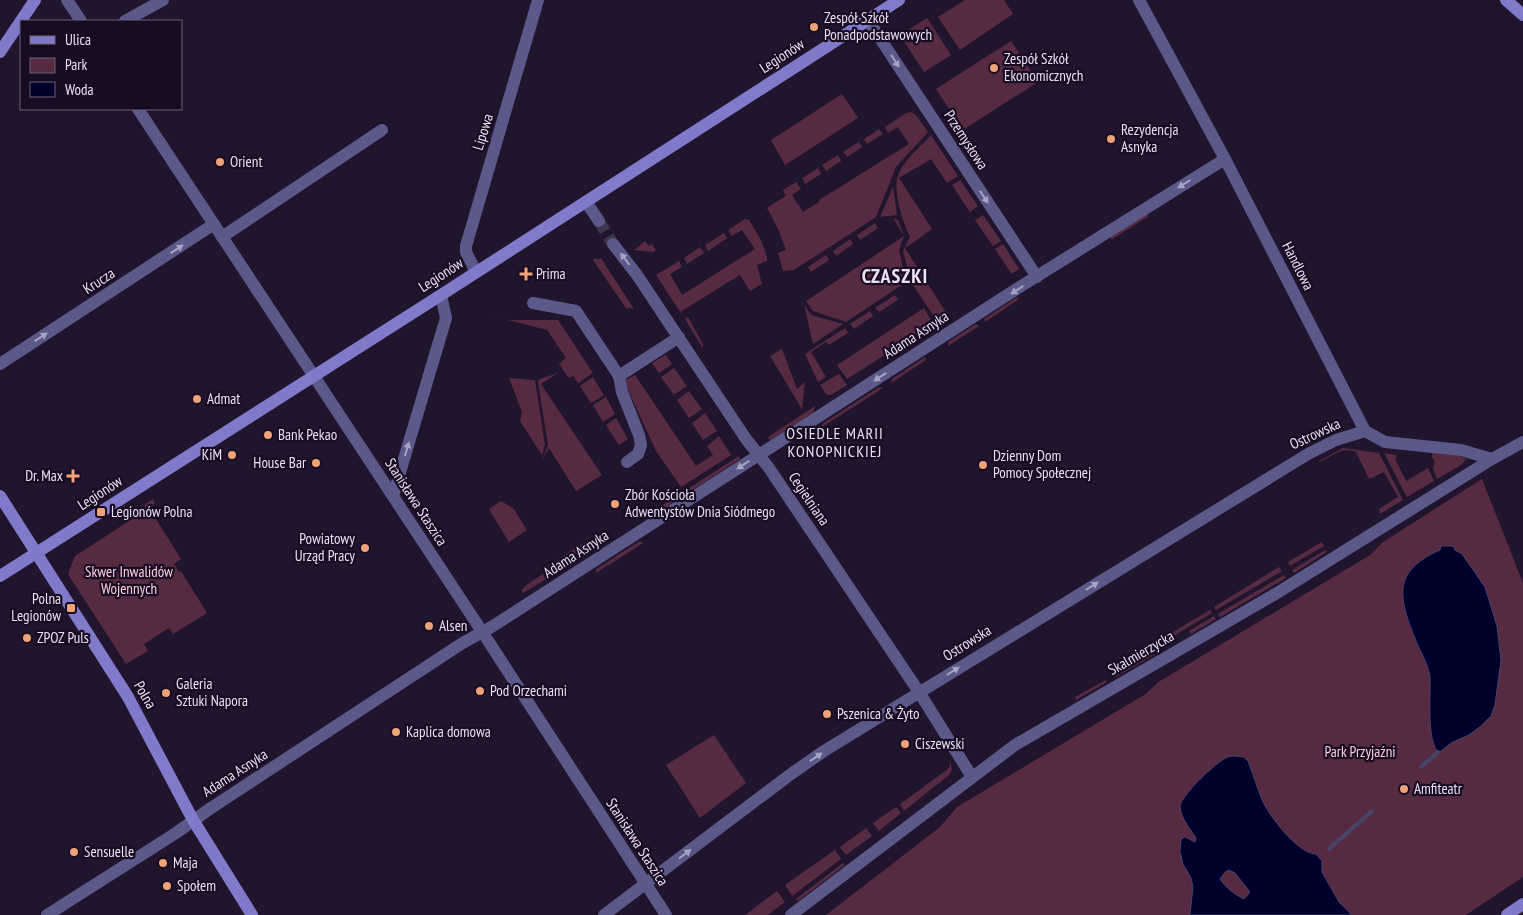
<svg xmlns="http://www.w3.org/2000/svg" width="1523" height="915" viewBox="0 0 1523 915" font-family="'PT Sans Narrow',sans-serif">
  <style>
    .green { fill: #562b42 }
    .water { fill: #00002d; stroke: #464468; fill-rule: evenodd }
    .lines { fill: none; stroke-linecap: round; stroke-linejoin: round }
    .stream { stroke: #464468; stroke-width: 4 }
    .street-tunnel { stroke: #3f344b; stroke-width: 12; stroke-dasharray: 12 6; stroke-linecap: butt }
    .street { stroke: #5b588a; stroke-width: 12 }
    .secondary { stroke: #807aca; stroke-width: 12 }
    .oneway { fill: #a9a3c3 }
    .poi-dot { fill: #efa377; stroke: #180c23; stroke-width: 2 }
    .labels { text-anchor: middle; stroke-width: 4.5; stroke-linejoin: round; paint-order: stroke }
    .poi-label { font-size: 15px; fill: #e9e1f2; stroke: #180c23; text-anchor: start }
    .street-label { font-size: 15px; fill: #e9e1f2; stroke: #180c23 }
    .park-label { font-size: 15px; fill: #fccee3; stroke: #180c23 }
    .neighbourhood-label { font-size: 16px; letter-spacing: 1px; fill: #e9e1f2; stroke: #180c23 }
    .district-label { font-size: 20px; font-weight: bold; letter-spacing: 1px; fill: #e9e1f2; stroke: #180c23 }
  </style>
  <rect width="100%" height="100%" fill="#21152d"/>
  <g class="green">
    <path d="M965,0H1004L1013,14L960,50L938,17Z"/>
    <path d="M927,18L951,55L924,72L900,35Z"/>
    <path d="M1011,41L1038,82L963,130L936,89Z"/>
    <path d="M842,94L858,118L785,165L771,140Z"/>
    <path d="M911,112L916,115L928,132L896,167L876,217L794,270L783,271L778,253L786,250L778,229L767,208L786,196L783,190L796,182L801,189L792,195L803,212L819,202V200L909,144L898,127L888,133L885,127L906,113Z"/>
    <path d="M879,129L883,134L867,144L864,139Z"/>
    <path d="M931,135L958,176L947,183L931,159L899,178L932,229L905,248L947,314L937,321L911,282L903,251L910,237C902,219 889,185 902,167C910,155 922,145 931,135Z"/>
    <path d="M859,142L862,147L847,157L843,152Z"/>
    <path d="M838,155L841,161L826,171L822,165Z"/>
    <path d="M818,168L821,174L805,184L802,178Z"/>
    <path d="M960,180L978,206L970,212L952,185Z"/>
    <path d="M893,187L897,215L880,217Z"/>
    <path d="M1146,214L1149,216L1111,240V237Z"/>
    <path d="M983,215L1001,241L993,246L975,220Z"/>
    <path d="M893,218L898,220L904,236L899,250L906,282L846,322L813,311L806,301L904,236Z"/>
    <path d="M745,219L749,220L761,240L767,257V261L757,265L762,284L750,291L740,275L680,312L656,275L679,261L682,267L670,274L682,295L755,249L742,230L732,236L728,230Z"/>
    <path d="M875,223L878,228L860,240L857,235Z"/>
    <path d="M724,233L727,238L708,251L705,245Z"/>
    <path d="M850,239L853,244L836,256L833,251Z"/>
    <path d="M645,241L649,246L652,244L656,250L653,252L634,250Z"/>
    <path d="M1003,244L1019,269L1012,274L995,249Z"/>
    <path d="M700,247L704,253L687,264L684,258Z"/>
    <path d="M826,255L829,260L811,272L808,267Z"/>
    <path d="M596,258L597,260L601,258L634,309L626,308L593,260Z"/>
    <path d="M895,295L898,300L879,312L875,308Z"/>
    <path d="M1017,297L1019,299L985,322L984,319Z"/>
    <path d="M804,304L811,315L843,324L813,344Z"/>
    <path d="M924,308L933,324L847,379L837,365Z"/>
    <path d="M870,311L873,316L854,329L850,324Z"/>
    <path d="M492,316L509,320H558L593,373L578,383L573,376L569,378L559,364L566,358L547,330Z"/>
    <path d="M688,317L704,346L702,347L685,319Z"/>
    <path d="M976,324L979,326L948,346V342Z"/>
    <path d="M845,328L848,333L829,345L826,342L811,352L826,377L818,382L805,354Z"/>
    <path d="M782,349L797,389L805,382L802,409L770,356Z"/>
    <path d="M666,355L672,364L659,373L652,363Z"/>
    <path d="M925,357L926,360L891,383L892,379Z"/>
    <path d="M674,368L687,386L674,395L661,377Z"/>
    <path d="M558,373L541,384L602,475L576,491L549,448L542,460L548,445L538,382L540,379Z"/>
    <path d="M839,374L847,385L831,395H827L820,385Z"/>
    <path d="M635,375L696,466L713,455L707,446L719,436L731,455L681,487L656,451L624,381Z"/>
    <path d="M593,377L604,395L591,403L580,386Z"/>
    <path d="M509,378L535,380L545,445L542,455L520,421L522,412Z"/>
    <path d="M879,387L883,388L822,427V424Z"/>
    <path d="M689,391L702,409L689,418L677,400Z"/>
    <path d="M606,397L615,414L603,422L593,405Z"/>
    <path d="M815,406L813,413L770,440L768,437Z"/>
    <path d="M705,413L717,431L703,440L692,423Z"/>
    <path d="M616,418L628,439L619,445L606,425Z"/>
    <path d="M1343,448L1379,453L1403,500L1380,514L1379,509L1398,497L1384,472L1369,479L1356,452C1342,446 1332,456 1320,462L1319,461Z"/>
    <path d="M1384,453L1396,455V461L1406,481L1428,468L1434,481L1407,497Z"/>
    <path d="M1432,453L1460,456L1466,459L1461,465L1437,479L1433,468L1435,460L1432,458Z"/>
    <path d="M739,456L740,459L663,509L661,506Z"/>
    <path d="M1482,479L1523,583V877L1466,915H826L940,827L957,807L1144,695L1160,681L1370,555L1383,542Z"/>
    <path d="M153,499L155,503L149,508L181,559L174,564L179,572L181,571L207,613L173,634L169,628L144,644L148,651L126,664L68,574L75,556L143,512L145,504Z"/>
    <path d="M501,501L513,508L527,530L509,542L489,509Z"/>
    <path d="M640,541L643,543L596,573V569Z"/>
    <path d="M585,542L588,546L550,570L547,567Z"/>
    <path d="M1322,542L1324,546L1290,566L1288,562Z"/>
    <path d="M1325,550L1327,552L1294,573L1292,570Z"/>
    <path d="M1279,567L1282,571L1216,610L1214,607Z"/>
    <path d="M543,574L546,579L523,593L522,590L525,586Z"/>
    <path d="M1284,575L1286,578L1220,617L1218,614Z"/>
    <path d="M1210,610L1212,613L1170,638L1168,635Z"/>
    <path d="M1214,616L1216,619L1191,634L1189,631Z"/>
    <path d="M1153,652L1154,655L1114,678L1113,676Z"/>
    <path d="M1106,680L1107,682L1076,700L1075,697Z"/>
    <path d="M714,735L746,783L700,818L666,765Z"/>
    <path d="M950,761L952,769L949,775L904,811L900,804L947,770L950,766Z"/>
    <path d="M896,807L901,813L879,831L873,823Z"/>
    <path d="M866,828L872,836L846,855L840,847Z"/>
    <path d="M835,850L841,859L792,896L785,885Z"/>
    <path d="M843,863L845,865L798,901L796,899Z"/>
    <path d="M777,891L785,902L768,915H745Z"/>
  </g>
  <g class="water">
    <path d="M1441,546H1453L1455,550L1462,554L1485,587L1497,626L1501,660L1495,705L1491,716L1481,726L1469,735L1451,743L1439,753C1426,742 1431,695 1430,678C1429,667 1423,656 1418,646C1411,628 1399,602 1404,583C1408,567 1426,556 1440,550Z"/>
    <path d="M1236,756L1244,757L1248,761C1253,773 1256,785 1261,797C1267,814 1298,854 1316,854L1322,861V872L1339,902L1352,915H1190L1193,887L1191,878L1183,864L1180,852L1181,839L1185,837L1195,842L1196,838C1190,829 1181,818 1180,807C1180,796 1217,761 1228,757C1230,756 1233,756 1236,756ZM1229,870L1235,873L1250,892L1244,899C1234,894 1226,888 1220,879L1225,872Z"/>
  </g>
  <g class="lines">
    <g class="stream">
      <path d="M1421,767L1438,752"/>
      <path d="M1329,849L1372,811"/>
    </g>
    <path class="street-tunnel" d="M599,221L613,244"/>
    <g class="street">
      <path d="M67,0L81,21"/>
      <path d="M1139,0L1225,159L1365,431L1385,442L1461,450L1492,459"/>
      <path d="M868,20L1037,277"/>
      <path d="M125,21L163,0"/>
      <path d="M138,109L483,633L666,915"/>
      <path d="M586,202L599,221"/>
      <path d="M222,237L382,130"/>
      <path d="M613,244L637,275L746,439L769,468L919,692L972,777"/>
      <path d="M476,272L466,252V246L538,0"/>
      <path d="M533,303L576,311L619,376L679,337"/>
      <path d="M0,364L214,224"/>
      <path d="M619,376L622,392L639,435L641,445L638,454L627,462"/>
      <path d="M393,496L446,318L441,295"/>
      <path d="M47,915L176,833L211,808L461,644L493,626L1018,288L1225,159"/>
      <path d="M604,915L791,774L824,751L1308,454L1336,440L1365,431"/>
      <path d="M791,915L1015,745L1277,593L1492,459L1523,442"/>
    </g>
    <g class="secondary">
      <path d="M1506,0L1523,15"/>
      <path d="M0,52L35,0"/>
      <path d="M0,496L128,697L193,820L252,915"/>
      <path d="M0,576L441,295L899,0"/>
      <path d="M1507,915L1523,904"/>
    </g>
  </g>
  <defs><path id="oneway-solid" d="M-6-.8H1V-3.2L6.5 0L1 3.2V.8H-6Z" transform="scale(1.25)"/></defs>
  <g class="oneway">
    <use href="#oneway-solid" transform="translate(895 61) rotate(57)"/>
    <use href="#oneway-solid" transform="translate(1184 184) rotate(148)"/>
    <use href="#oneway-solid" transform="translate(984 197) rotate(57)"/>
    <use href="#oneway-solid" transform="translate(177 249) rotate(-33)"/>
    <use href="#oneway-solid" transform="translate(625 259) rotate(-127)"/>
    <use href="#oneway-solid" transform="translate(1017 290) rotate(147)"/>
    <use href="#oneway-solid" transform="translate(41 337) rotate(-33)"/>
    <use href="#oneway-solid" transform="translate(880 377) rotate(147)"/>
    <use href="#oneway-solid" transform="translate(407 449) rotate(-73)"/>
    <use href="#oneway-solid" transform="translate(743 465) rotate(147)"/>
    <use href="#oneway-solid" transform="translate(1092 586) rotate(-32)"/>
    <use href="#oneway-solid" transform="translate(953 671) rotate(-32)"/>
    <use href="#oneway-solid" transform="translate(816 757) rotate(-34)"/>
    <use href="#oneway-solid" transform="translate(685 854) rotate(-37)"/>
  </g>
  <g class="poi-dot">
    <circle cx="814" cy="27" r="5"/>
    <circle cx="994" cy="68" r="5"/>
    <circle cx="1111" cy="139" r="5"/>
    <circle cx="220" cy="162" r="5"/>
    <path d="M523.5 266.5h5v5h5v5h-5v5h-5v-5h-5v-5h5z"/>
    <circle cx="197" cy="399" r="5"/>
    <circle cx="268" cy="435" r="5"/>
    <circle cx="232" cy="455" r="5"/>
    <circle cx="316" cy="463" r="5"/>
    <circle cx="983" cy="465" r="5"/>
    <path d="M70.5 468.5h5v5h5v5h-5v5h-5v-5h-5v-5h5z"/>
    <circle cx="615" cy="504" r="5"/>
    <rect x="96" y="507" width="10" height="10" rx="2.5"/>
    <circle cx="365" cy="548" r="5"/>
    <rect x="66" y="603" width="10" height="10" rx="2.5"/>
    <circle cx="429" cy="626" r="5"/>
    <circle cx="27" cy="638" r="5"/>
    <circle cx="480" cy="691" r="5"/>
    <circle cx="166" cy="693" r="5"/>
    <circle cx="827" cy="714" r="5"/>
    <circle cx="396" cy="732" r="5"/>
    <circle cx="905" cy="744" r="5"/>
    <circle cx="1404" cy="789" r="5"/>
    <circle cx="74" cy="852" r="5"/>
    <circle cx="163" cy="863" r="5"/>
    <circle cx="167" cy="886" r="5"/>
  </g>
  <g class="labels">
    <g class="poi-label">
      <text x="824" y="23">Zespół Szkół<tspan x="824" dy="17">Ponadpodstawowych</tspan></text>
      <text x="1004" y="64">Zespół Szkół<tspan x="1004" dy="17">Ekonomicznych</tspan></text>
      <text x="1121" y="135">Rezydencja<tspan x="1121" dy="17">Asnyka</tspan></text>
      <text x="230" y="167">Orient</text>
      <text x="536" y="279">Prima</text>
      <text x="207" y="404">Admat</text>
      <text x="278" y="440">Bank Pekao</text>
      <text x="222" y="460" text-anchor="end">KiM</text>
      <text x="993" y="461">Dzienny Dom<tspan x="993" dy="17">Pomocy Społecznej</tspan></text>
      <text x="306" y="468" text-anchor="end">House Bar</text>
      <text x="63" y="481" text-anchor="end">Dr. Max</text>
      <text x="625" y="500">Zbór Kościoła<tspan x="625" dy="17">Adwentystów Dnia Siódmego</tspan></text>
      <text x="111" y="517">Legionów Polna</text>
      <text x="355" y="544" text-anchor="end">Powiatowy<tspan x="355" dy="17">Urząd Pracy</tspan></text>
      <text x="61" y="604" text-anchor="end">Polna<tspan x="61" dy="17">Legionów</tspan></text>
      <text x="439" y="631">Alsen</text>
      <text x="37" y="643">ZPOZ Puls</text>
      <text x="176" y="689">Galeria<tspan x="176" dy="17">Sztuki Napora</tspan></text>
      <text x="490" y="696">Pod Orzechami</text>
      <text x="837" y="719">Pszenica &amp; Żyto</text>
      <text x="406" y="737">Kaplica domowa</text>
      <text x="915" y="749">Ciszewski</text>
      <text x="1414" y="794">Amfiteatr</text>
      <text x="84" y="857">Sensuelle</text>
      <text x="173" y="868">Maja</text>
      <text x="177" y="891">Społem</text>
    </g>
    <g class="street-label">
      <text transform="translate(782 56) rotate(-33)" y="5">Legionów</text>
      <text transform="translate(483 132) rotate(-73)" y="5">Lipowa</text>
      <text transform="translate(966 140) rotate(57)" y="5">Przemysłowa</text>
      <text transform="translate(1298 266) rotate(63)" y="5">Handlowa</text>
      <text transform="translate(441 275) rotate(-33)" y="5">Legionów</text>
      <text transform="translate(99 281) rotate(-33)" y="5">Krucza</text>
      <text transform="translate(916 335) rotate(-33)" y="5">Adama Asnyka</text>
      <text transform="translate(1315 434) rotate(-25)" y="5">Ostrowska</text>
      <text transform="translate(100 493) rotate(-33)" y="5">Legionów</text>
      <text transform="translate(809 499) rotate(56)" y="5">Cegielniana</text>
      <text transform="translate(416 502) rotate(57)" y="5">Stanisława Staszica</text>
      <text transform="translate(576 554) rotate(-33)" y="5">Adama Asnyka</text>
      <text transform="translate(967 643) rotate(-32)" y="5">Ostrowska</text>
      <text transform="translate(1141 653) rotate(-30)" y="5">Skalmierzycka</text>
      <text transform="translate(145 695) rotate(60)" y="5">Polna</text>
      <text transform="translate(235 773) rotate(-33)" y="5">Adama Asnyka</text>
      <text transform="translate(637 842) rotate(57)" y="5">Stanisława Staszica</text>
    </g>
    <g class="park-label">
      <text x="129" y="577">Skwer Inwalidów<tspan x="129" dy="17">Wojennych</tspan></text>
      <text x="1360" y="757">Park Przyjaźni</text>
    </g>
    <g class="neighbourhood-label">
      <text x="835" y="439">OSIEDLE MARII<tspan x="835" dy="18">KONOPNICKIEJ</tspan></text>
    </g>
    <g class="district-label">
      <text x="895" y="283">CZASZKI</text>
    </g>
  </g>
  <rect x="20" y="20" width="162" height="90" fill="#180c23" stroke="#6c6176"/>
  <rect x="30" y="36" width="25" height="8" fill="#807aca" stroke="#6c6176"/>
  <text x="65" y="45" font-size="15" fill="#e9e1f2">Ulica</text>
  <rect x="30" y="58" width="25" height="15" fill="#562b42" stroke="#6c6176"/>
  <text x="65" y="70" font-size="15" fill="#e9e1f2">Park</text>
  <rect x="30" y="82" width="25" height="15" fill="#00002d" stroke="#6c6176"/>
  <text x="65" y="95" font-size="15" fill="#e9e1f2">Woda</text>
</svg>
